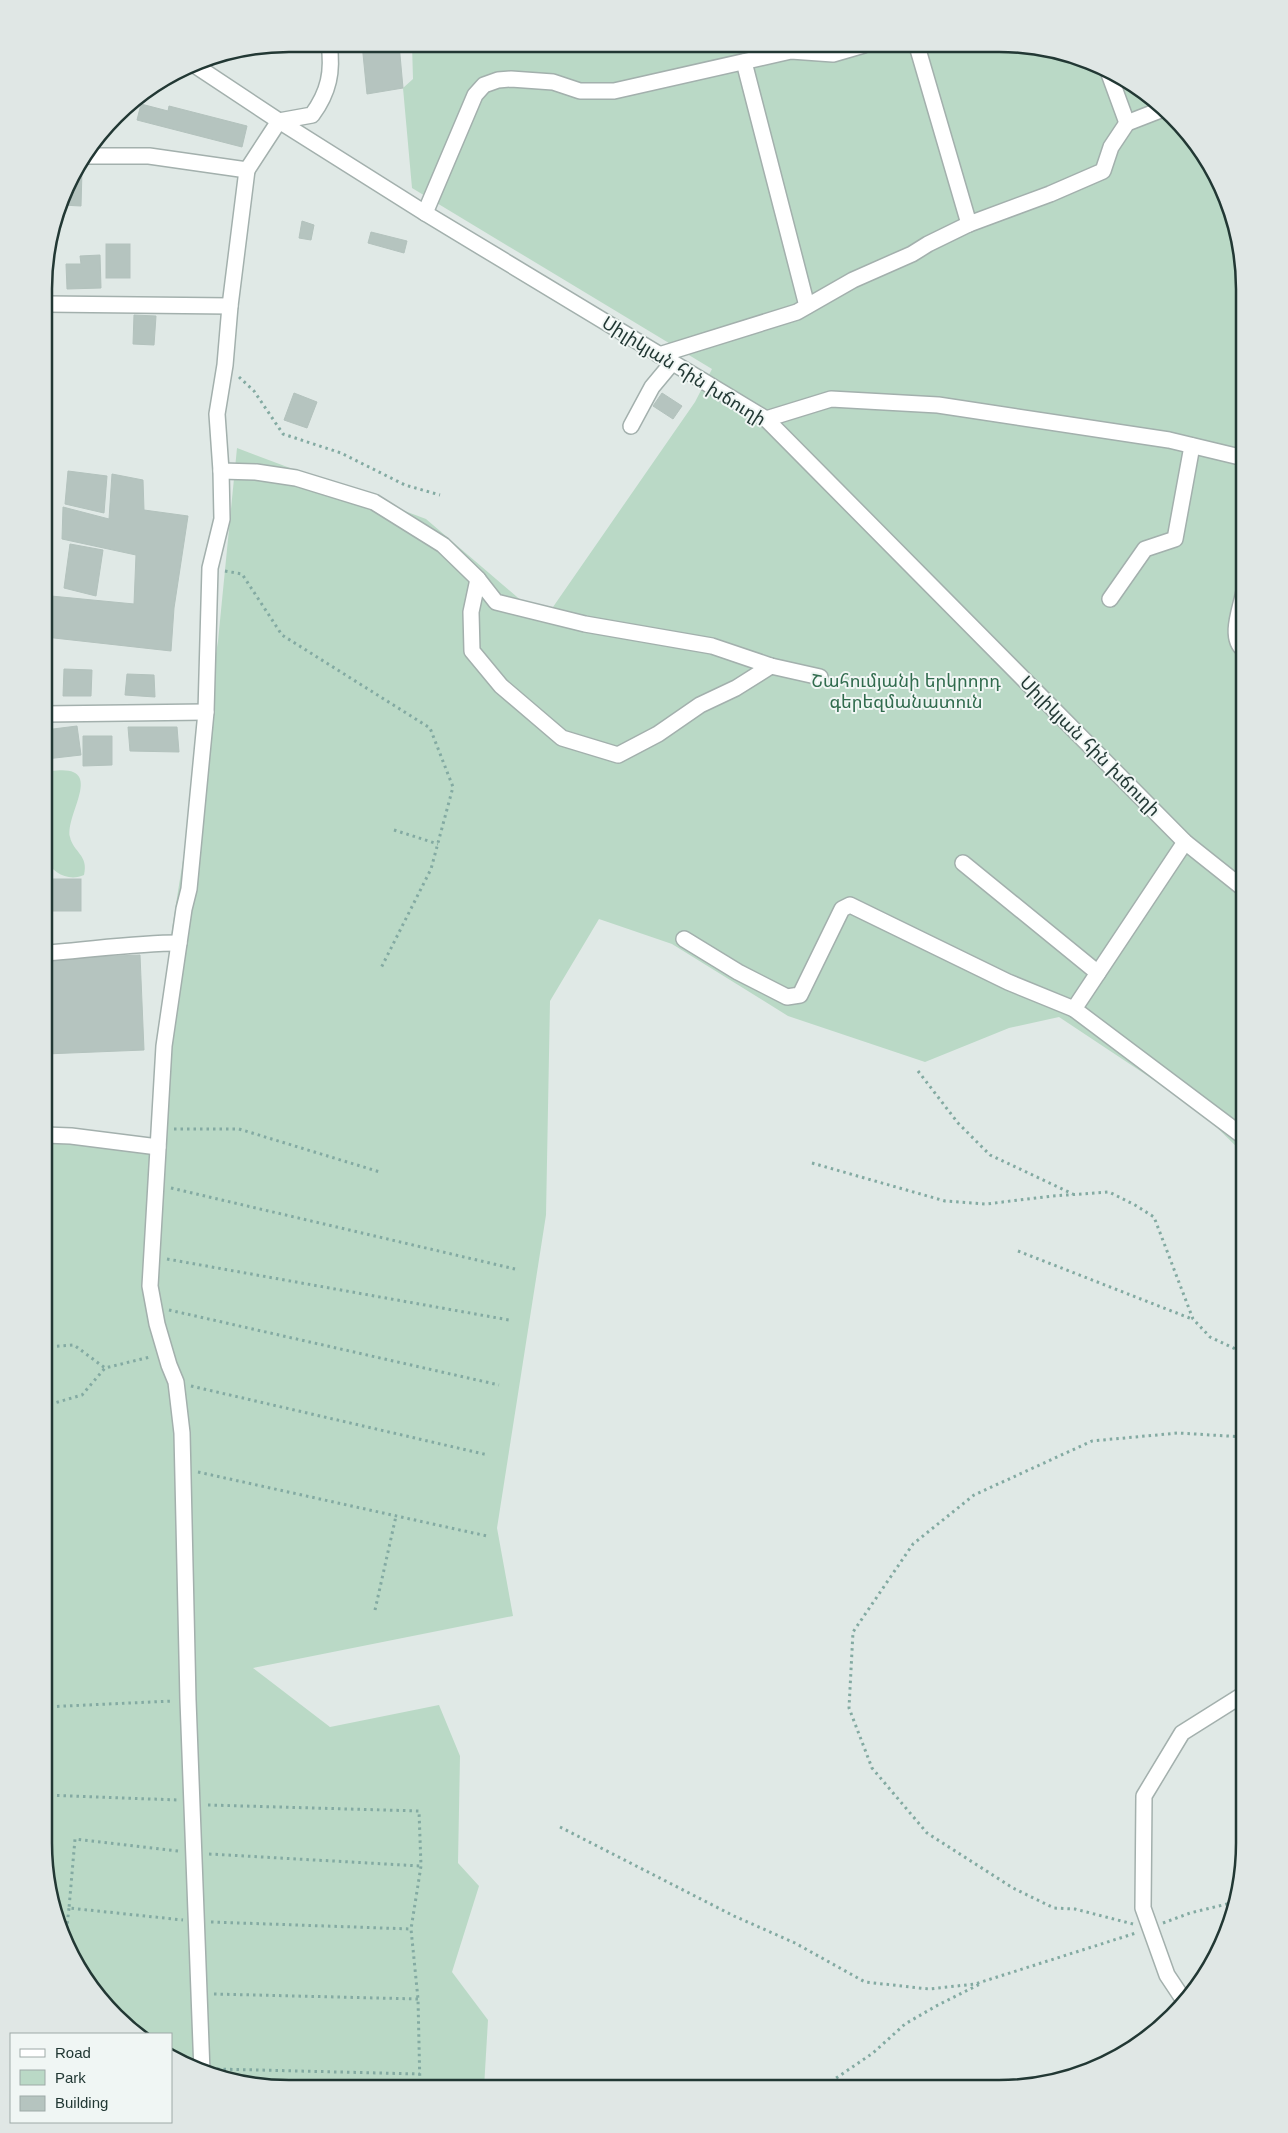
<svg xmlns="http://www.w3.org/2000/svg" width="1288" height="2133" viewBox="0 0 1288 2133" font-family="Helvetica,'Noto Sans Armenian',sans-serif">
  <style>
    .green { fill: #bad9c6 }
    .building { fill: #b5c4bf; stroke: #b3c2bd }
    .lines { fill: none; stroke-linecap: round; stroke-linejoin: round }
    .minor-casing { stroke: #a3b0ad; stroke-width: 18 }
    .path { stroke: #83aaa2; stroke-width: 3; stroke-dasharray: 2.5 4; stroke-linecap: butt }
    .minor { stroke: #fff; stroke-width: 15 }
    .labels { text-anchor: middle; stroke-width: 4; stroke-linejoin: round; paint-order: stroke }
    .street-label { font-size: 18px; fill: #223834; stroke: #f0f6f4 }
    .park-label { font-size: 18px; fill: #306b4d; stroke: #f0f6f4 }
    .rim { fill: none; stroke: #223834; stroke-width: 2.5 }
  </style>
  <rect width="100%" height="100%" fill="#e0e9e6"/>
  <g class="green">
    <path d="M412,44L1031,46L1093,63L1148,95L1194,140L1226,195L1244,289V1154L1199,1110L1059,1017L1009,1028L925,1062L788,1016L672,944L599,919L550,1001L546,1215L497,1528L513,1616L253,1668L330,1727L439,1705L460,1756L458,1863L479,1886L452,1972L488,2020L484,2088L257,2087L195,2071L171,2057V2034H135L95,1993L62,1938L44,1844L45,1141L150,1152L172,929L218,641L237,448L426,519L544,620L695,402L712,369L412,188L403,88L413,79Z"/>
    <path d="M51,771C108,763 65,813 70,837C73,852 89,855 84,875C69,882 52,873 46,859V777Z"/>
  </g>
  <g class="building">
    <path d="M362,44H399L403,88L367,94Z"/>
    <path d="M141,104L168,111L169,106L247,126L242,147L137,120Z"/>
    <path d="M78,169L82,170L81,206L62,205L69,180Z"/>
    <path d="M302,221L314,225L311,240L299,238Z"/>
    <path d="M371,232L407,241L404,253L368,243Z"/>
    <rect x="106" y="244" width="24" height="34"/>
    <path d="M100,255L101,288L67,289L66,264H81L80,256Z"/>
    <path d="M134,315L156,316L154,345L133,344Z"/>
    <path d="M294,393L317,402L307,428L284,420Z"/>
    <path d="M662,393L682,406L673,419L653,406Z"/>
    <path d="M68,471L107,476L104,513L65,504Z"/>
    <path d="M112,474L143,480L144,510L188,516L174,608L171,651L45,637L46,477H50L51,596L134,604L136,555L62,539L63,507L109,519Z"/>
    <path d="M70,544L103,550L96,596L64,588Z"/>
    <path d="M64,669L92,670L91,696H63Z"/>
    <path d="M127,674L154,675L155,697L125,695Z"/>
    <path d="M77,726L81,755L46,759L45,730Z"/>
    <path d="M128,727H177L179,752L130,751Z"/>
    <path d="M83,736H112V765L83,766Z"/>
    <rect x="50" y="879" width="31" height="32"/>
    <path d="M140,955L144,1050L45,1054V959Z"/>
  </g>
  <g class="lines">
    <defs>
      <g id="minor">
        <path d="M917,46L969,224"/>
        <path d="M744,62L807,306"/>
        <path d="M193,64L279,121L425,213L766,419L1185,842L1244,889"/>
        <path d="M1108,71L1127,123"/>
        <path d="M279,121L312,115C329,92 333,71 329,44"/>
        <path d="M88,156H149L247,170L279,121"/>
        <path d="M425,213L475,95L484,85L498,80L511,79L553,82L580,91H614L791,51L833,54L864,45"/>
        <path d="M46,304L230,306"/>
        <path d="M659,355L797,312L853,280L912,254L928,244L969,224L1050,194L1103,171L1111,147L1127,123L1163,109"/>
        <path d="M766,419L831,399L938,405L1169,440L1244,458"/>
        <path d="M631,426L652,387L672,363"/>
        <path d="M221,471L256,472L296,478L374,502L443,545L478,579L496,602L585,624L712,646L771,666L820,677"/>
        <path d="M478,579L471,612L472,651L501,686L562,738L618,755L658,734L700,705L736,688L771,666"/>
        <path d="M1110,599L1145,549L1175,539L1192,446"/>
        <path d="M1244,650C1228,638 1241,608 1244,591"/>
        <path d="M45,714L206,712"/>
        <path d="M963,863L1098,973"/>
        <path d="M684,939L738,972L787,997L800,995L842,909L850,905L1008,982L1074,1009L1244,1137"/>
        <path d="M45,953C90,950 134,943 179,943"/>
        <path d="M1074,1009L1185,842"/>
        <path d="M45,1135L71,1136L158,1147"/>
        <path d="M1185,2002L1167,1975L1143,1908L1144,1796L1182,1733L1244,1694"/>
        <path d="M202,2072L188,1700L182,1433L176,1382L169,1365L157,1324L150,1286L164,1046L184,909L189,889L206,712L210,568L222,519L221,471L217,414L225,365L230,306L247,170"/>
      </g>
    </defs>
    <use href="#minor" class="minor-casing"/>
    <g class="path">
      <path d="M239,377L254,391L283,434L341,453L405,485L440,495"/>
      <path d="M225,571L242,574L282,635L430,728L453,787L431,869L380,970"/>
      <path d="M394,830L438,844"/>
      <path d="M918,1071L958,1123L990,1155L1073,1194"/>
      <path d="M174,1129H239L380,1172"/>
      <path d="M812,1163L945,1201L986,1204L1053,1196L1109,1192L1135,1205L1154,1217L1193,1319L1210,1337L1244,1353"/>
      <path d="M171,1188L515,1269"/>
      <path d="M1018,1251L1192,1319"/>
      <path d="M167,1259L509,1320"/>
      <path d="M169,1310L499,1385"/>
      <path d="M44,1347L74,1345L105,1368"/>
      <path d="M191,1386L488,1455"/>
      <path d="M44,1406L82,1395L105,1368L150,1357"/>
      <path d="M198,1472L487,1536"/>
      <path d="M375,1610L396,1516"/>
      <path d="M44,1707L173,1701"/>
      <path d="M44,1795L178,1800"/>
      <path d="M208,1805L419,1811L421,1866L411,1929L418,1999L420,2088"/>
      <path d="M560,1827L734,1916L795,1943L865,1982L929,1989L975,1984L1136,1933"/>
      <path d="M178,1851L75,1839L69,1908L183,1920"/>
      <path d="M209,1854L421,1866"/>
      <path d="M211,1922L411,1929"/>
      <path d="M1163,1923L1190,1913L1235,1902"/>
      <path d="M1133,1924L1075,1909L1054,1908L1013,1888L927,1833L872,1768L849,1708L853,1632L913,1544L974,1495L1092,1441L1178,1433L1244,1437"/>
      <path d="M65,1943L69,1908"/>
      <path d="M214,1994L418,1999"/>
      <path d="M217,2069L420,2074"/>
      <path d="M820,2089L873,2053L905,2024L938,2005L982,1983"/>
    </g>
    <use href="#minor" class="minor"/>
  </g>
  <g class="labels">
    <g class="street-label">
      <text transform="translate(684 371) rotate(32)" y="6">Սիլիկյան հին խճուղի</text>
      <text transform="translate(1090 746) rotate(45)" y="6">Սիլիկյան հին խճուղի</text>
    </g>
    <g class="park-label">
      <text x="906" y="687">Շահումյանի երկրորդ<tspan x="906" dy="21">գերեզմանատուն</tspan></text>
    </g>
  </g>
  <path d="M0 0H1288V2133H0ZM289 52H999A237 237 0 0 1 1236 289V1843A237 237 0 0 1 999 2080H289A237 237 0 0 1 52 1843V289A237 237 0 0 1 289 52Z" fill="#e0e7e5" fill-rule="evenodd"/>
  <path class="rim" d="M289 52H999A237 237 0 0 1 1236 289V1843A237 237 0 0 1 999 2080H289A237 237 0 0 1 52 1843V289A237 237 0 0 1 289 52Z"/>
  <rect x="10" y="2033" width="162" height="90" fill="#f0f6f4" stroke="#9eaaa7"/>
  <rect x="20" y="2049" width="25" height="8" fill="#ffffff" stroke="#9eaaa7"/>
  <text x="55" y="2058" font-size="15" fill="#223834">Road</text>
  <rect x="20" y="2070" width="25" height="15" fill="#bad9c6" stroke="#9eaaa7"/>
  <text x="55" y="2083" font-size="15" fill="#223834">Park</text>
  <rect x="20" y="2096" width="25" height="15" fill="#b5c4bf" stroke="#9eaaa7"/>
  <text x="55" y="2108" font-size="15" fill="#223834">Building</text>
</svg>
